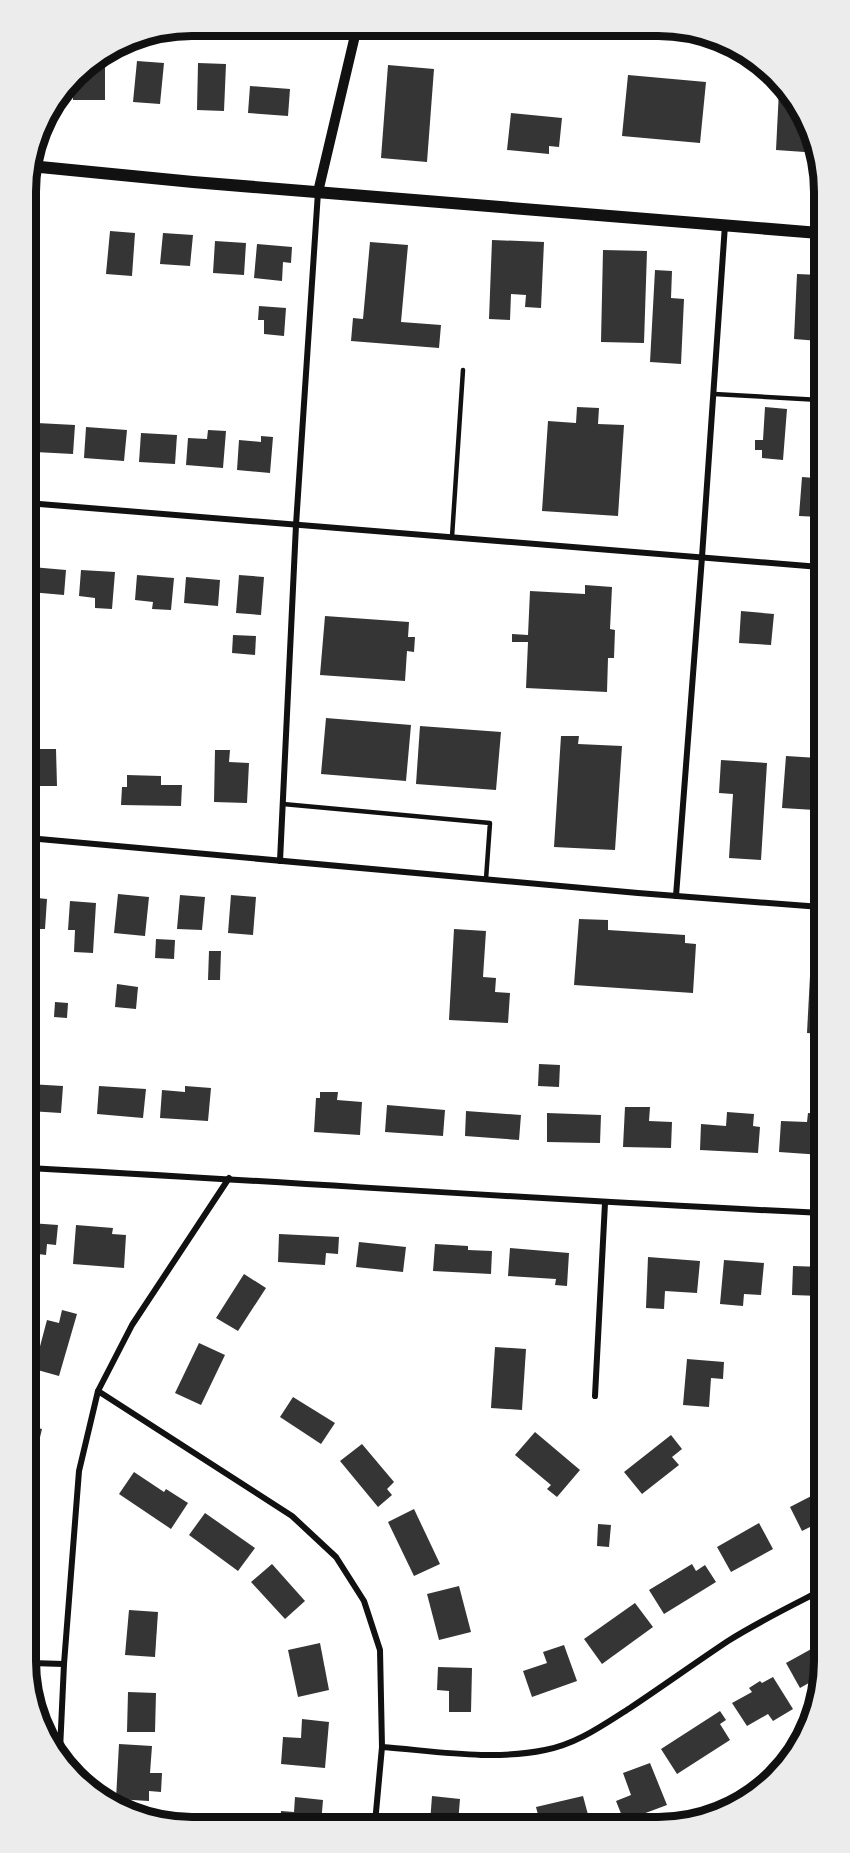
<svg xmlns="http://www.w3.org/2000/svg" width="850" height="1853" viewBox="0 0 850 1853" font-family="'Archivo Narrow',sans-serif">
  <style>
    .building { fill: #353535 }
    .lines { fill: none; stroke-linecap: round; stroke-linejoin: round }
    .service { stroke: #111; stroke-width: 4.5 }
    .minor { stroke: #111; stroke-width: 6 }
    .tertiary { stroke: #111; stroke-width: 10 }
    .secondary { stroke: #111; stroke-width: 12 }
    .rim { fill: none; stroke: #111; stroke-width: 8 }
  </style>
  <rect width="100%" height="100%" fill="#fff"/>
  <g class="building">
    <path d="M190,26H212L211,39L188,36Z"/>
    <path d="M137,61L164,63L160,104L133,102Z"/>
    <path d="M198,63L226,64L224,111L197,110Z"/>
    <path d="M85,65H105V100H73V78Z"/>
    <path d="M388,65L434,69L427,162L381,158Z"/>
    <path d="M628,75L706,82L700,143L622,136Z"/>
    <path d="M250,86L290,89L288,116L248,113Z"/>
    <path d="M779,90H783L819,148V153L776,150Z"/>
    <path d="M511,113L562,118L559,147L549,146V154L507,150Z"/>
    <rect x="26" y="227" width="11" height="41"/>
    <path d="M110,231L135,233L132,276L106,274Z"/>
    <path d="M163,233L193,235L190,266L160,264Z"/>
    <path d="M492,240L544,242L541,308L525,307L526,295L511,294L510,320L489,319Z"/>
    <path d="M215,241L246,243L244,275L213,273Z"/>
    <path d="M370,242L408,245L401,322L441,325L439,348L351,341L353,318L363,319Z"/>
    <path d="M257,244L292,247L291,263L283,262L282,281L254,278Z"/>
    <path d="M603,250L647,251L644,343L601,342Z"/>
    <path d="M655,270L672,271L671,298L684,299L681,364L650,362Z"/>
    <path d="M797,274L819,275V341L794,339Z"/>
    <path d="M259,306L286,308L284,336L264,334V320H258Z"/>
    <path d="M577,407L599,408L598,424L624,425L618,516L542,511L548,421L576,423Z"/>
    <path d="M765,407L787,409L783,460L762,458V450H755V440H763Z"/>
    <path d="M37,423L75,425L73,454L35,452Z"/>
    <path d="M86,427L127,430L124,461L84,458Z"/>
    <path d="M208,430L226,431L223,468L186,465L188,438L207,439Z"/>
    <path d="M141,433L177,435L175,464L139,462Z"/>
    <path d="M261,436L273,437L270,473L237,470L239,440L261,442Z"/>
    <path d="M802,477L815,478V484H820V517L799,516Z"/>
    <path d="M32,567L66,570L64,595L30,592Z"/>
    <path d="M81,570L115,572L112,609L95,608V598L79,596Z"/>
    <path d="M137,575L174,578L171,610L152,609L153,602L135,600Z"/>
    <path d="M239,575L264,577L261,615L236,613Z"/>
    <path d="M186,577L220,580L218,606L184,603Z"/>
    <path d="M585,585L612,587L610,629L615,630L614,658H608L607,692L526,688L528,642H512V634L528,635L530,591L585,594Z"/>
    <path d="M741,611L774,614L771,645L739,643Z"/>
    <path d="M325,616L409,622L408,637H415L414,652L407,651L405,681L320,675Z"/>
    <path d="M233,635L256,636L255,655L232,653Z"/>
    <path d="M326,718L411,725L406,781L321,774Z"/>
    <path d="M420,726L501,732L496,790L416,784Z"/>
    <path d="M561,736H579L578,744L622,746L615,850L554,847Z"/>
    <path d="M28,749H56L57,786H28Z"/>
    <path d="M215,750H230L229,762L249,763L247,803L214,802Z"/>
    <path d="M786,756L818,758L815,810L782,808Z"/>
    <path d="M721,760L767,763L761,860L729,858L733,794L719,793Z"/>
    <path d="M127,775L161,776V785H182L181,806L121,805L122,787H127Z"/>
    <path d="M118,894L149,897L145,936L114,933Z"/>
    <path d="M180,895L205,897L202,930L177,929Z"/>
    <path d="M231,895L256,897L253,935L228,933Z"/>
    <path d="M28,897L47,899L45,929H38L37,948H29Z"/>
    <path d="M70,901L96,903L93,953L74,952L75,930H68Z"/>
    <path d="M579,919L608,920V930L685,935V943L696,944L693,993L574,985Z"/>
    <path d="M454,929L486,931L483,977L496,978L495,992L510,993L508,1023L449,1020Z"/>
    <path d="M156,939L175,940L174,959L155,958Z"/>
    <path d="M209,951H221L220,980H208Z"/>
    <path d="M29,957L40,958L38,986H29Z"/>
    <path d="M811,957L822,958V1034L807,1033Z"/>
    <path d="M117,984L138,987L136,1009L115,1007Z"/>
    <path d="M55,1002L68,1003L67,1018L54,1017Z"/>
    <path d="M539,1064L560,1065L559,1087L538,1086Z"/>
    <path d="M29,1084L63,1086L61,1113L29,1111Z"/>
    <path d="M99,1086L146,1089L143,1118L97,1114Z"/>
    <path d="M185,1086L211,1088L208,1121L160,1118L162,1090L185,1092Z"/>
    <path d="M320,1092H338L337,1100L362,1102L360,1135L314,1132L316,1098H320Z"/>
    <path d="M387,1105L445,1110L443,1136L385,1132Z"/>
    <path d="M625,1107H650L649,1121L672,1122L671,1148L623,1147Z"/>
    <path d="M466,1111L521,1115L519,1140L465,1136Z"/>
    <path d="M727,1112L754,1114L753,1126L760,1127L758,1153L700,1150L701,1124L726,1126Z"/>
    <path d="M547,1113L601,1115L600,1143L547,1142Z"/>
    <path d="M808,1113L822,1114V1155L779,1152L781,1121L807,1122Z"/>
    <path d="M30,1223L58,1225L56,1245L47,1244L46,1255L30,1253Z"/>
    <path d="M76,1225L113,1228L112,1234L126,1235L124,1268L73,1264Z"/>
    <path d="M279,1234L339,1237L338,1254L326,1253L325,1265L278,1262Z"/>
    <path d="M359,1242L406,1247L403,1272L356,1267Z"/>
    <path d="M435,1244L468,1246V1250L492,1251L491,1274L433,1271Z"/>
    <path d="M510,1248L569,1253L567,1286L555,1285L556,1279L508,1276Z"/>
    <path d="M648,1257L700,1261L697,1293L665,1291L664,1309L646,1308Z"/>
    <path d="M724,1260L764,1263L761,1295L744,1294L743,1306L720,1304Z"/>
    <path d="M793,1266L823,1267V1307H820V1296L792,1295Z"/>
    <path d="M244,1274L266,1288L238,1331L216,1318Z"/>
    <path d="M62,1310L77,1314L59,1376L34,1369L47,1320L59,1323Z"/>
    <path d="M199,1343L225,1355L201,1405L175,1393Z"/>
    <path d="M495,1347L526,1349L522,1410L491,1408Z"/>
    <path d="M687,1359L724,1362L723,1379L711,1378L709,1407L683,1405Z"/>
    <path d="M293,1397L335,1423L321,1444L280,1417Z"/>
    <path d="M30,1426L42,1429L31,1475H30Z"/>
    <path d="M535,1432L580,1470L557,1497L547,1489L551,1485L515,1455Z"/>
    <path d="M671,1435L682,1449L672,1457L679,1465L642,1494L624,1472Z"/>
    <path d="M362,1444L394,1482L387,1489L392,1495L378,1507L340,1461Z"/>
    <path d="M134,1472L164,1492L166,1489L188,1503L171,1529L119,1494Z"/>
    <path d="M823,1490L824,1520L802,1531L790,1507Z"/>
    <path d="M414,1509L440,1564L414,1576L388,1522Z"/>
    <path d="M205,1513L255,1548L238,1571L189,1535Z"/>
    <path d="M759,1523L773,1549L731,1572L717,1547Z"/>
    <path d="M598,1524L611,1525L609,1547L597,1546Z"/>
    <path d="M272,1564L305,1601L285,1619L251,1582Z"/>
    <path d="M692,1564L696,1571L705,1565L716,1582L664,1614L649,1590Z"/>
    <path d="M459,1586L471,1632L439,1640L427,1594Z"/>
    <path d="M635,1603L653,1627L602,1664L584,1639Z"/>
    <path d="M129,1610L158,1612L155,1657L125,1655Z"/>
    <path d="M824,1642L823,1675L800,1688L786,1663Z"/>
    <path d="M320,1643L329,1690L298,1697L288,1650Z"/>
    <path d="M564,1645L577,1681L532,1697L523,1671L547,1663L543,1652Z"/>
    <path d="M438,1667L472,1668L471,1712H449V1691L437,1690Z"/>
    <path d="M773,1677L793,1709L773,1721L768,1714L747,1726L732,1703L752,1692L749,1688L760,1681L762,1683Z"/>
    <path d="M128,1692L156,1693L155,1732H127Z"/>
    <path d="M720,1711L726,1720L720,1724L730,1740L677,1774L661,1749Z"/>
    <path d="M302,1719L329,1722L325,1768L281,1764L283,1737L301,1738Z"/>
    <path d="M119,1744L152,1746L150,1773H162L161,1792L149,1791V1801L116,1799Z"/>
    <path d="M650,1763L667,1805L624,1821L616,1801L631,1795L623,1773Z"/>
    <path d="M432,1796L460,1799L458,1823H430Z"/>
    <path d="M583,1796L590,1822L540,1823L536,1807Z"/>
    <path d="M295,1797L323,1800L321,1824H280L281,1811L294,1812Z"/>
  </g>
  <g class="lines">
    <g class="service">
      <path d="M714,394L820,400"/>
      <path d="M452,537L463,370"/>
      <path d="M283,804L490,823L486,879"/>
    </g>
    <g class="minor">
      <path d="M27,503L820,567"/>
      <path d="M28,838L638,893L821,907"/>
      <path d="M280,861L296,525L318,192"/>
      <path d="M676,896L702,557L725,225"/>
      <path d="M29,1168C294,1182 558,1201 822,1213"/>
      <path d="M98,1391L292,1516L336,1557L364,1601L380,1650L382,1747L375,1823"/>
      <path d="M595,1396L605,1203"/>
      <path d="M31,1663L64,1664"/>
      <path d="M382,1747C435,1751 492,1761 545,1750C577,1744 603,1725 630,1708C663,1686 695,1663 728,1641C758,1622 791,1606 824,1589"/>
      <path d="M60,1750L64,1664L79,1471L98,1391L132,1325L229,1178"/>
    </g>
    <path class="tertiary" d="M318,192L357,27"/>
    <path class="secondary" d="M30,166L193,182L819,233"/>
  </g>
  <path d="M0 0H850V1853H0ZM192 36H658A156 156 0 0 1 814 192V1661A156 156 0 0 1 658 1817H192A156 156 0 0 1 36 1661V192A156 156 0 0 1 192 36Z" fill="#ececec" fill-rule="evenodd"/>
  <path class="rim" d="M192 36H658A156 156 0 0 1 814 192V1661A156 156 0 0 1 658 1817H192A156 156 0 0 1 36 1661V192A156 156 0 0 1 192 36Z"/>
</svg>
